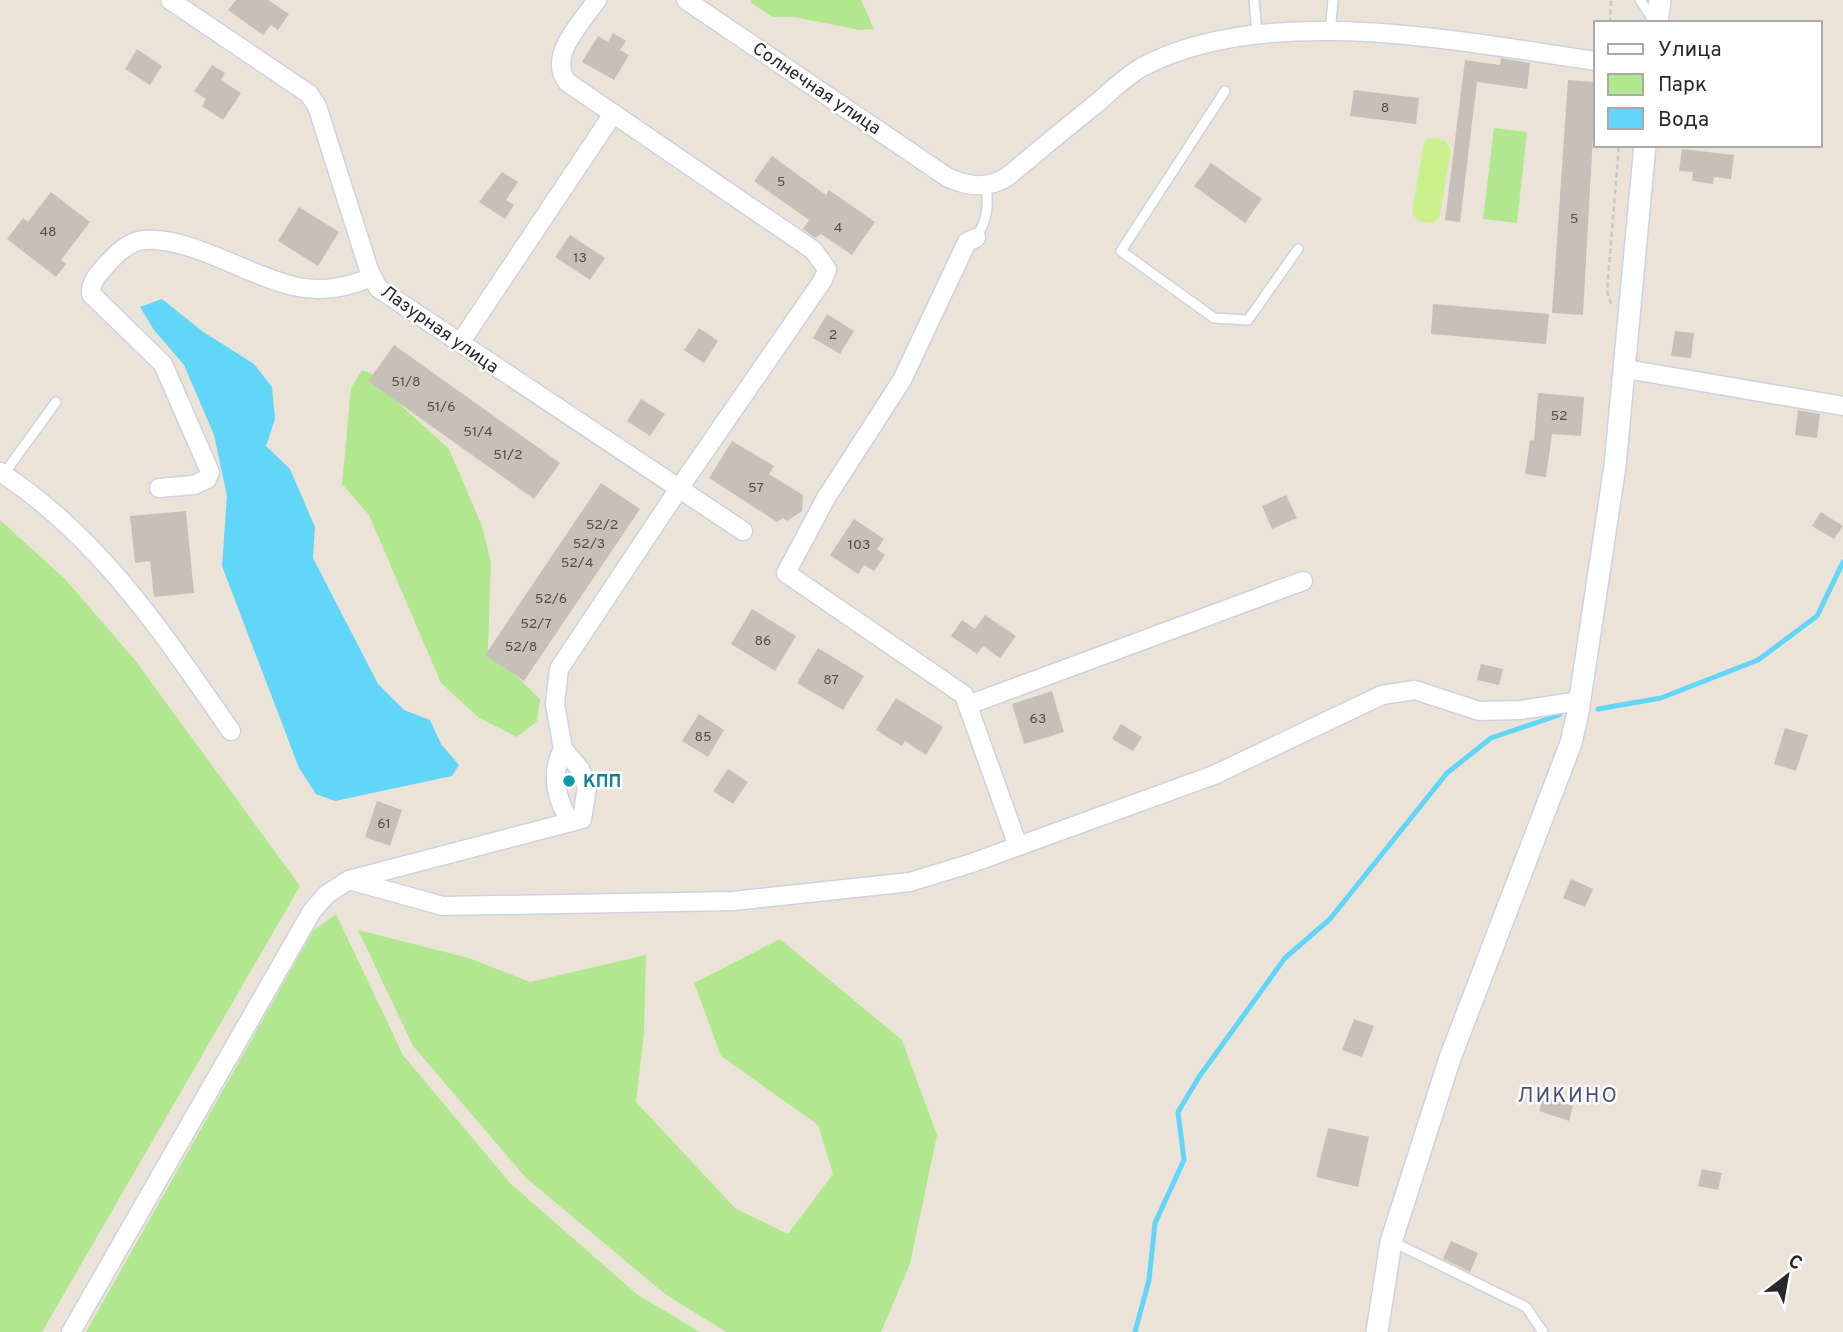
<svg xmlns="http://www.w3.org/2000/svg" width="1843" height="1332" viewBox="0 0 1843 1332" font-family="Overpass,sans-serif">
  <style>
    .green { fill: #b1e88f }
    .pitch { fill: #c9f08a }
    .water { fill: #61d6f8 }
    .lines { fill: none; stroke-linecap: round; stroke-linejoin: round }
    .stream { stroke: #61d6f8; stroke-width: 5 }
    .building { fill: #c7c0b8 }
    .service-casing { stroke: #cdd2e3; stroke-width: 12 }
    .minor-casing { stroke: #cdd2e3; stroke-width: 21 }
    .tertiary-casing { stroke: #cdd2e3; stroke-width: 24 }
    .path { stroke: #c7c7c7; stroke-width: 2.5; stroke-dasharray: 5 3.5; stroke-linecap: butt }
    .service { stroke: #fff; stroke-width: 9 }
    .minor { stroke: #fff; stroke-width: 18 }
    .tertiary { stroke: #fff; stroke-width: 21 }
    .culture-dot { fill: #0f9aa8; stroke: #fff; stroke-width: 2.5 }
    .labels { text-anchor: middle; stroke-width: 5; stroke-linejoin: round; paint-order: stroke }
    .number-label { font-size: 14px; fill: #504e4c }
    .street-label { font-size: 18px; fill: #282828; stroke: #fff }
    .culture-label { font-size: 18px; font-weight: bold; fill: #0d838f; stroke: #fff; text-anchor: start }
    .quarter-label { font-size: 21px; letter-spacing: 2px; fill: #45517c; stroke: #fff }
  </style>
  <rect width="100%" height="100%" fill="#ece3d8"/>
  <g class="green">
    <path d="M751,0H861L874,29L860,30L794,17H773L751,3Z"/>
    <path d="M1494,128L1527,132L1517,223L1483,219Z"/>
    <path d="M362,370L375,375L379,385L449,449L482,526L491,562L488,649L540,699L537,721L517,737L479,718L441,683L369,515L342,484L351,388Z"/>
    <path d="M0,520L65,579L135,660L300,886L42,1332H0Z"/>
    <path d="M336,914L403,1055L510,1183L638,1295L700,1332H86L313,931Z"/>
    <path d="M358,930L469,958L530,982L646,955L644,1033L636,1102L735,1208L788,1234L833,1174L818,1125L721,1056L694,983L780,939L902,1040L937,1135L910,1264L881,1332H726L665,1294L526,1178L413,1046Z"/>
  </g>
  <path class="pitch" d="M1435,138L1445,141L1451,150L1439,218L1433,223L1418,221L1412,213L1424,143L1427,139Z"/>
  <path class="water" d="M162,299L202,331L254,364L272,387L275,419L266,446L290,469L315,527L313,558L378,684L404,710L430,720L441,744L459,765L452,776L335,801L316,794L299,768L222,566L227,496L214,435L184,365L154,330L140,307Z"/>
  <g class="lines">
    <g class="stream">
      <path d="M1598,709L1661,698L1758,660L1817,616L1843,562"/>
      <path d="M1135,1332L1149,1280L1155,1223L1184,1160L1178,1112L1199,1077L1285,958L1330,919L1447,773L1491,738L1559,715"/>
    </g>
  </g>
  <g class="building">
    <path d="M236,0H268L289,14L278,30L271,25L263,35L228,10Z"/>
    <path d="M613,33L626,41L620,50L629,55L614,80L582,62L598,36L608,42Z"/>
    <path d="M137,49L162,66L150,85L125,69Z"/>
    <path d="M1501,58L1530,63L1527,89L1477,82L1460,222L1445,220L1465,60L1500,65Z"/>
    <path d="M212,65L225,73L221,80L241,93L223,120L202,106L206,99L194,91Z"/>
    <path d="M1568,80L1596,82L1583,315L1552,313Z"/>
    <path d="M1354,90L1419,98L1416,124L1350,116Z"/>
    <path d="M1682,149L1734,155L1731,179L1714,177L1713,184L1692,181L1693,172L1679,171Z"/>
    <path d="M772,156L826,195L829,190L875,222L852,255L821,234L815,238L803,229L809,220L754,181Z"/>
    <path d="M1211,163L1262,199L1245,223L1194,186Z"/>
    <path d="M502,172L518,182L506,200L514,205L505,219L479,202Z"/>
    <path d="M51,192L90,222L61,260L66,264L56,277L7,239L23,218L28,222Z"/>
    <path d="M299,207L339,232L318,266L278,241Z"/>
    <path d="M570,235L605,258L590,280L555,257Z"/>
    <path d="M1433,304L1549,314L1546,344L1431,334Z"/>
    <path d="M827,314L854,331L840,354L813,338Z"/>
    <path d="M699,328L718,341L704,363L684,350Z"/>
    <path d="M1675,331L1694,333L1691,358L1671,356Z"/>
    <path d="M394,345L560,463L534,499L368,381Z"/>
    <path d="M1538,393L1584,397L1581,436L1552,434L1546,477L1525,474L1530,440L1534,441Z"/>
    <path d="M641,399L665,414L650,436L627,421Z"/>
    <path d="M1798,410L1820,414L1817,438L1795,435Z"/>
    <path d="M732,441L774,466L769,474L803,495L802,511L787,521L783,518L777,522L709,478Z"/>
    <path d="M601,483L640,509L524,681L485,655Z"/>
    <path d="M1286,495L1297,518L1272,529L1262,506Z"/>
    <path d="M186,511L194,593L154,597L150,561L135,563L130,516Z"/>
    <path d="M1821,512L1843,526L1834,539L1812,526Z"/>
    <path d="M854,519L884,539L877,549L885,555L874,571L864,565L858,574L830,555Z"/>
    <path d="M752,609L796,636L775,671L731,644Z"/>
    <path d="M985,615L1016,636L1000,658L983,646L977,654L951,636L962,620L975,629Z"/>
    <path d="M818,648L864,676L843,710L797,683Z"/>
    <path d="M1481,664L1503,669L1499,685L1477,680Z"/>
    <path d="M1052,691L1064,732L1024,744L1012,704Z"/>
    <path d="M896,698L943,727L926,755L905,741L902,746L876,730Z"/>
    <path d="M699,714L724,730L708,757L682,741Z"/>
    <path d="M1121,724L1142,737L1133,751L1112,739Z"/>
    <path d="M1785,728L1808,735L1796,771L1774,764Z"/>
    <path d="M728,769L748,782L733,804L713,791Z"/>
    <path d="M377,801L402,810L390,846L365,837Z"/>
    <path d="M1571,879L1593,889L1585,907L1563,898Z"/>
    <path d="M1354,1019L1374,1026L1362,1057L1342,1050Z"/>
    <path d="M1543,1097L1573,1106L1569,1121L1539,1111Z"/>
    <path d="M1328,1128L1369,1137L1358,1187L1316,1177Z"/>
    <path d="M1702,1169L1722,1173L1718,1190L1698,1186Z"/>
    <path d="M1451,1241L1478,1253L1470,1272L1443,1259Z"/>
  </g>
  <g class="lines">
    <defs>
      <g id="service">
        <path d="M1254,0L1257,33"/>
        <path d="M1640,0L1654,21"/>
        <path d="M1330,33L1333,0"/>
        <path d="M1225,91L1121,251L1214,318L1248,320L1298,249"/>
        <path d="M976,238C987,220 989,207 986,186"/>
        <path d="M3,475L56,402"/>
        <path d="M1393,1242L1526,1307L1543,1332"/>
      </g>
      <g id="minor">
        <path d="M170,0L309,94L317,106L369,270L378,288L743,531"/>
        <path d="M686,0L947,177C968,187 987,189 1007,177C1037,152 1067,127 1097,103C1111,91 1126,76 1142,67C1267,1 1462,42 1596,61"/>
        <path d="M976,238L967,242L902,380L826,498L786,573L964,695L1018,846"/>
        <path d="M460,343L613,114"/>
        <path d="M1626,369L1843,406"/>
        <path d="M0,472C100,537 164,635 231,731"/>
        <path d="M159,488L194,485L207,479L210,472L163,364L91,294C90,281 101,271 109,262C118,252 130,241 144,240C190,236 252,278 298,287C325,292 348,287 372,277"/>
        <path d="M968,705L1303,581"/>
        <path d="M563,749C550,773 556,801 571,822"/>
        <path d="M349,880L443,906L733,901L910,882L972,863L1214,775L1382,695L1415,690L1479,711L1520,710L1580,701"/>
        <path d="M71,1332L312,911L327,894L349,880L582,819L587,787L580,769L563,749L555,704L559,669L678,490L823,280L827,269L813,250L567,82C547,56 582,22 597,0"/>
      </g>
      <g id="tertiary">
        <path d="M1657,23L1660,0"/>
        <path d="M1377,1332L1391,1242L1450,1058L1571,743L1578,712L1615,466L1645,145"/>
      </g>
    </defs>
    <use href="#service" class="service-casing"/>
    <use href="#minor" class="minor-casing"/>
    <use href="#tertiary" class="tertiary-casing"/>
    <g class="path">
      <path d="M1610,23L1611,0"/>
      <path d="M1611,304L1607,291L1619,145"/>
    </g>
    <use href="#service" class="service"/>
    <use href="#minor" class="minor"/>
    <use href="#tertiary" class="tertiary"/>
  </g>
  <circle class="culture-dot" cx="569" cy="781" r="7"/>
  <g class="labels">
    <g class="number-label">
      <text x="1385" y="112">8</text>
      <text x="781" y="186">5</text>
      <text x="1574" y="223">5</text>
      <text x="838" y="232">4</text>
      <text x="48" y="236">48</text>
      <text x="580" y="262">13</text>
      <text x="833" y="339">2</text>
      <text x="406" y="386">51/8</text>
      <text x="441" y="411">51/6</text>
      <text x="1559" y="420">52</text>
      <text x="478" y="436">51/4</text>
      <text x="508" y="459">51/2</text>
      <text x="756" y="492">57</text>
      <text x="602" y="529">52/2</text>
      <text x="589" y="548">52/3</text>
      <text x="859" y="549">103</text>
      <text x="577" y="567">52/4</text>
      <text x="551" y="603">52/6</text>
      <text x="536" y="628">52/7</text>
      <text x="763" y="645">86</text>
      <text x="521" y="651">52/8</text>
      <text x="831" y="684">87</text>
      <text x="1038" y="723">63</text>
      <text x="703" y="741">85</text>
      <text x="384" y="828">61</text>
    </g>
    <g class="street-label">
      <text transform="translate(817 88) rotate(34)" y="6">Солнечная улица</text>
      <text transform="translate(440 329) rotate(35)" y="6">Лазурная улица</text>
    </g>
    <g class="culture-label">
      <text x="583" y="787">КПП</text>
    </g>
    <g class="quarter-label">
      <text x="1568" y="1102">ЛИКИНО</text>
    </g>
  </g>
  <rect x="1594" y="21" width="228" height="126" fill="#ffffff" stroke="#a9a9a9" stroke-width="2"/>
  <rect x="1608" y="44" width="35" height="10" fill="#ffffff" stroke="#a9a9a9" stroke-width="2"/>
  <text x="1658" y="56" font-size="21" fill="#282828">Улица</text>
  <rect x="1608" y="74" width="35" height="21" fill="#b1e88f" stroke="#a9a9a9" stroke-width="2"/>
  <text x="1658" y="91" font-size="21" fill="#282828">Парк</text>
  <rect x="1608" y="108" width="35" height="21" fill="#61d6f8" stroke="#a9a9a9" stroke-width="2"/>
  <text x="1658" y="126" font-size="21" fill="#282828">Вода</text>
  <g transform="translate(1787 1276) rotate(31)" stroke="#ffffff" stroke-width="5" paint-order="stroke">
  <path d="M0-5L12 26L0 18L-12 26Z" fill="#282828"/>
  <text y="-10" font-size="19" font-weight="bold" text-anchor="middle" fill="#282828">С</text>
  </g>
</svg>
